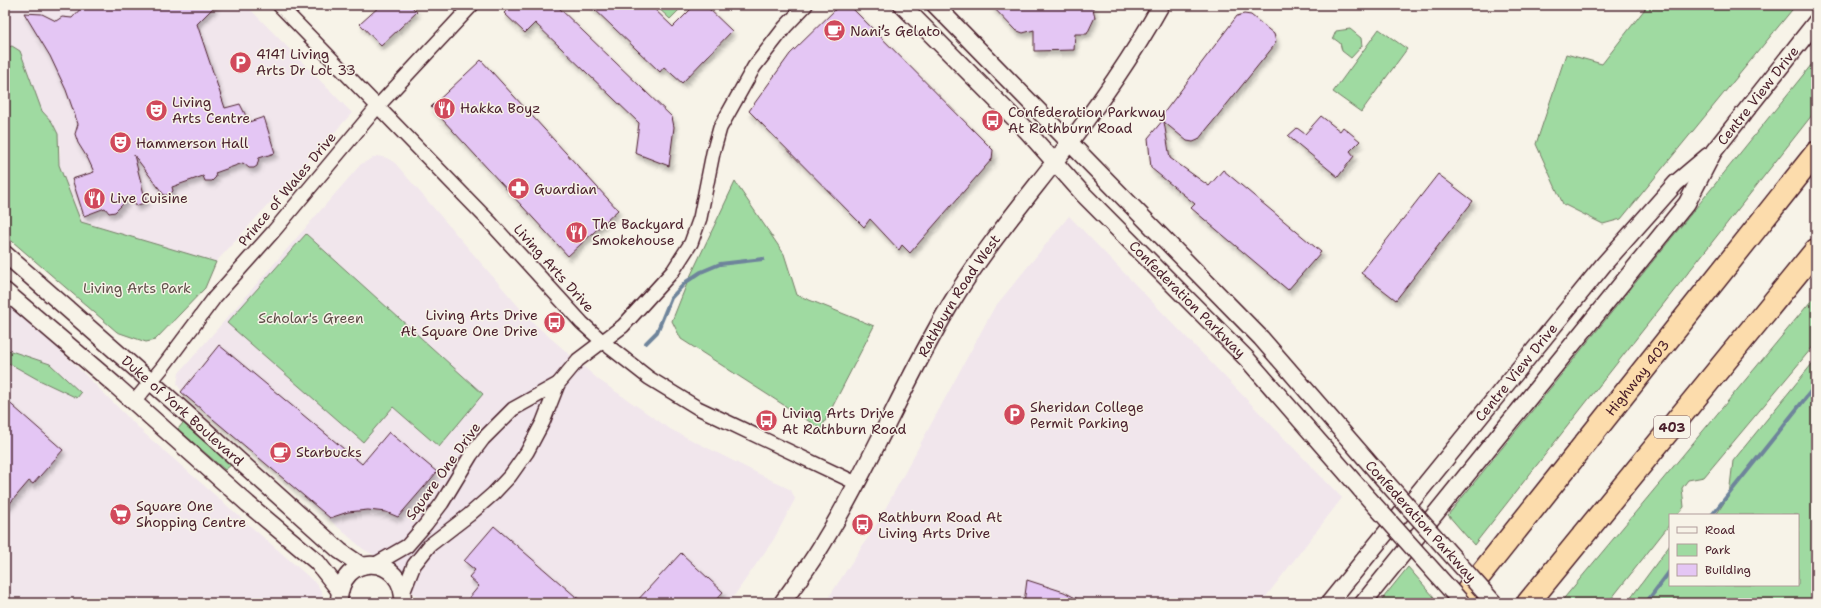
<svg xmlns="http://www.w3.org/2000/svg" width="1821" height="608" viewBox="0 0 1821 608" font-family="'Shantell Sans',sans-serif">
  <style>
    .built { fill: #f1e6ec }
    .green { fill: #9fdaa1; stroke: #747c66 }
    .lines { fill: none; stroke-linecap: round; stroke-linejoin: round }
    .stream { stroke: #6e849b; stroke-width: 4 }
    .building { fill: #e4c6f4; stroke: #4a1f2b; filter: url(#shadow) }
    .minor-casing { stroke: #4a1f2b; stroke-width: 16 }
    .tertiary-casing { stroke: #4a1f2b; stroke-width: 19 }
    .motorway-casing { stroke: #4a1f2b; stroke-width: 25 }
    .minor { stroke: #f7f3e8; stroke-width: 13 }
    .tertiary { stroke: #f7f3e8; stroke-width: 16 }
    .motorway { stroke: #fcdcac; stroke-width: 22 }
    .tertiary-bridge-casing { stroke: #4a1f2b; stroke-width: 19; stroke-linecap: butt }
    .tertiary-bridge { stroke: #f7f3e8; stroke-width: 16 }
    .labels { text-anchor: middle; stroke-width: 3; stroke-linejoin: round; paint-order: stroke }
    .shield { fill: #f7f3e8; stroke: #7e5f64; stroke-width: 1 }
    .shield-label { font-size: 13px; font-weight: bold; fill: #4a1f2b }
    .poi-label { font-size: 14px; fill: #4a1f2b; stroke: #f7f3e8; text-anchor: start }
    .street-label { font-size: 14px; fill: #4a1f2b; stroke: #f7f3e8 }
    .park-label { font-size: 14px; fill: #5f4e48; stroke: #f7f3e8 }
  </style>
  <defs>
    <filter id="shadow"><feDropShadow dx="2.5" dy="4.5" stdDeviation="2" flood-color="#0004"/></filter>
  </defs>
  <rect width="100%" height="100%" fill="#f7f3e8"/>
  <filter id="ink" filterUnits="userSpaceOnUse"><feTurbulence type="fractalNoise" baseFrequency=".025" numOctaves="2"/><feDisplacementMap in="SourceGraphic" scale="8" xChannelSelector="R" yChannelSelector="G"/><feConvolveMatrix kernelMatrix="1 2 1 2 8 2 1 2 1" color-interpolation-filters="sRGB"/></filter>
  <g filter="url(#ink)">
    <g class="built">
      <path d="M5,5H246L352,113L216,262L81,222L59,165L60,148L52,122L42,111L20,51L12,46L5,48Z"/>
      <path d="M377,156L387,158L395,163L531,321L599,380L670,429L791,490L795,499L774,539L729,603H424L413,593L395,567L363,549L180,389L177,384L179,373L361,164Z"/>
      <path d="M1069,216L1342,498L1261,603H825L878,522L994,308Z"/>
      <path d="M5,302L60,350L145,434L317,584L322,592L323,603H5Z"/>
    </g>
    <g class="green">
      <path d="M655,5H684L670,19Z"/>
      <path d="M1648,5H1796L1621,219L1603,224L1563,204L1536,144L1566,54L1602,64Z"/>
      <path d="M1350,29L1361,38L1362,46L1351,58L1342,51L1340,43L1333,38L1336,31Z"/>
      <path d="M1379,29L1407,49L1361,112L1333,92Z"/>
      <path d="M12,46L20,51L42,111L52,122L58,134L59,165L81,222L216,262L205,288L155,340L146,342L117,332L5,235V48Z"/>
      <path d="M1816,59V110L1474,545L1448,515Z"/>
      <path d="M735,182L784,254L797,295L874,326L821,429L681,339L672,321L688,281Z"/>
      <path d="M306,234L483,394L439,447L393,407L363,442L227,323Z"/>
      <path d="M1816,295V343L1704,477L1688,480L1682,488L1684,507L1677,515H1670V524L1608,603H1560Z"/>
      <path d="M5,349L50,364L81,393L77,398L37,379L5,361Z"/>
      <path d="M1816,359V603H1627L1670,545V585H1798V515H1716L1729,495L1733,461Z"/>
      <path d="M183,423L231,465L225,470L178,429Z"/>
      <path d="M1408,567L1434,597L1430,603H1379Z"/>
    </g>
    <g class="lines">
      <g class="stream">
        <path d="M646,343L657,332L671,298L686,282L701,272L720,264L763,259"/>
        <path d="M1712,515L1816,385"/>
        <path d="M1646,603L1670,571"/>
      </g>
    </g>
    <g class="building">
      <path d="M84,5H216L197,24L225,108L240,104L249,122L264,117L275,153L259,158L257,166L254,168H249L243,163L215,173L216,177L212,181H205L203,176L172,187L173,191L169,195H164L134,155L146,202L136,206L131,196L115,212L109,213L105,208L84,216L72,179L94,172L88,159L78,143L75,134L78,124L66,90L50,56L24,13L42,14L56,21L62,17L72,18Z"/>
      <path d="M381,5H410L417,12L381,46L360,24Z"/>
      <path d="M512,5H556L672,117L674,127L669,166L635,153L639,123L535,23L525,33L504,13Z"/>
      <path d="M590,5H650L673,27L695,5H705L732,31L682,83L664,67L660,72Z"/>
      <path d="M840,5H849L993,150L992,159L910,253L902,245L899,250L870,219L864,227L749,111L790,54Z"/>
      <path d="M991,5H1092L1095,17L1087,34H1075L1074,50L1034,51V30L1023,33L1015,30Z"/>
      <path d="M1244,14L1251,15L1274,34L1276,42L1273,47L1198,140L1193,142L1187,141L1164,122L1170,158L1209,186L1223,170L1321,252L1288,290L1191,208L1195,204L1151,168L1148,138L1163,120L1164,122L1163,114L1237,16Z"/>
      <path d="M481,60L618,210L568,256L431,107Z"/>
      <path d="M1321,116L1340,131L1343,127L1360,141L1350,151L1354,156L1338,177L1288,136L1297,128L1305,134Z"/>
      <path d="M1438,174L1473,201L1396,300L1361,273Z"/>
      <path d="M219,345L362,464L389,432L437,472L398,517L386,512L368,510L348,512L330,518L181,392Z"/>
      <path d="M5,399L63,450L33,484L29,481L5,509Z"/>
      <path d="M494,526L583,603H476L469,598L479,586L469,577L475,570L464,561Z"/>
      <path d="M681,553L723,592L713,603H635Z"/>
      <path d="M1027,580L1064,592L1085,603H1024Z"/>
    </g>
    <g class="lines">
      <defs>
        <g id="minor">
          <path d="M279,5L489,221L582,323L603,342L649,378L698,408L856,483"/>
          <path d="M134,402L162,368L215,297L273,232L378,106L472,5"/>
          <path d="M374,565L407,546L426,524L442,503L471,455L483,439L513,409L558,384"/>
          <path d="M403,593L414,565L430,545L469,515L493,494L510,476L527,452L543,422L558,384L578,360L623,326L673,271L691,243L700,218L713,153L720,128L754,67L785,27L806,5"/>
        </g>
        <g id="tertiary">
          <path id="s1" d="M902,5L1026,130L1083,194L1247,359L1362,491"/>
          <path d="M935,5L1261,338L1378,473"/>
          <path id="s2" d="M5,254L168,397L340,551L362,566"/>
          <path d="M5,291L115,385L248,504L317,562L339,590"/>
          <path d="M339,603C339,550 405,554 403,603"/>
          <path id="s3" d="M782,603C797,582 813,561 826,538C872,463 905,380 950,305C980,255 1017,210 1053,164C1092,114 1130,61 1161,5"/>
          <path id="s4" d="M1329,603L1604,264L1676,183L1708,156"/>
          <path id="s5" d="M1363,603L1687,203L1714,151L1816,22"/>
        </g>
        <g id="motorway">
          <path id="s6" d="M1458,603L1816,153"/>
          <path d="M1528,603L1816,250"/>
        </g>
      </defs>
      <use href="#minor" class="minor-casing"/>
      <use href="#tertiary" class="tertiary-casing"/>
      <use href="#motorway" class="motorway-casing"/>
      <use href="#minor" class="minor"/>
      <use href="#tertiary" class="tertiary"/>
      <use href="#motorway" class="motorway"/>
      <defs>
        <g id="tertiary-bridge">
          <path d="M1378,473L1494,603"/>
          <path d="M1362,491L1462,603"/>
        </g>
      </defs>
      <use href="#tertiary-bridge" class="tertiary-bridge-casing"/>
      <use href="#tertiary-bridge" class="tertiary-bridge"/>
    </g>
  </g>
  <defs>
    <symbol id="cafe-disc" viewBox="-11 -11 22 22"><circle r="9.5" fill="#d1495b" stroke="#f7f3e8"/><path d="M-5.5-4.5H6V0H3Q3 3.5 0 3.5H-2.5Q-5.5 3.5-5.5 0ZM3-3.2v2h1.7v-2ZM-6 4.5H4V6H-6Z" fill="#fff"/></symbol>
    <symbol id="parking-disc" viewBox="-11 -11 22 22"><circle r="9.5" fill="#d1495b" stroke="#f7f3e8"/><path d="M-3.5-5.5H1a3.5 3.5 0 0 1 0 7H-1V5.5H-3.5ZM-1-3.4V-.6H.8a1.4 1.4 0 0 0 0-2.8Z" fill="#fff"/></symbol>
    <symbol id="restaurant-disc" viewBox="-11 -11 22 22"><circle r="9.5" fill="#d1495b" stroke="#f7f3e8"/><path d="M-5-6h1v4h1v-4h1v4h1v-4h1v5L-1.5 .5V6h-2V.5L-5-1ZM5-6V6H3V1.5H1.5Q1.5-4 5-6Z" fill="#fff"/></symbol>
    <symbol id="theatre-disc" viewBox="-11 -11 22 22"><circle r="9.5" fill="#d1495b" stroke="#f7f3e8"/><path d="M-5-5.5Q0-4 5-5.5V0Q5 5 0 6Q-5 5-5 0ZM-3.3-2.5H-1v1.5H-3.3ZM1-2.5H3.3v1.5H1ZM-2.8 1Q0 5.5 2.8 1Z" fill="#fff"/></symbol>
    <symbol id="bus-disc" viewBox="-11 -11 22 22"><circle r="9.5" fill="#d1495b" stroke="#f7f3e8"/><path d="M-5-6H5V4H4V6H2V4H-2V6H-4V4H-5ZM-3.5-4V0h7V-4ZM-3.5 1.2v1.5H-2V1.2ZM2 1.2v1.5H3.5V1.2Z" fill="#fff"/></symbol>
    <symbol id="pharmacy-disc" viewBox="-11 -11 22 22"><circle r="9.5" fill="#d1495b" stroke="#f7f3e8"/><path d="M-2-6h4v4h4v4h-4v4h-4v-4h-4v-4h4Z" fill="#fff"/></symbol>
    <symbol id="supermarket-disc" viewBox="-11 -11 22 22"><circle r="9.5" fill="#d1495b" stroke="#f7f3e8"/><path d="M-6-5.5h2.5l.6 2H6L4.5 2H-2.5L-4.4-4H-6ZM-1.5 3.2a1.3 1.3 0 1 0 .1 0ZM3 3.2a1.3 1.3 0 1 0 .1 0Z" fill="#fff"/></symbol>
  </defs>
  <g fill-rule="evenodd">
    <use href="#cafe-disc" x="822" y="18" width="25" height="25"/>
    <use href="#parking-disc" x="228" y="50" width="25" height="25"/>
    <use href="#restaurant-disc" x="432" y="96" width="25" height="25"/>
    <use href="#theatre-disc" x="144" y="98" width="25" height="25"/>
    <use href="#bus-disc" x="980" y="108" width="25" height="25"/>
    <use href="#theatre-disc" x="108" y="130" width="25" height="25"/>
    <use href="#pharmacy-disc" x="506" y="176" width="25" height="25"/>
    <use href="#restaurant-disc" x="82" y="186" width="25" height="25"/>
    <use href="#restaurant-disc" x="564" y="220" width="25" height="25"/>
    <use href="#bus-disc" x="542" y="310" width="25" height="25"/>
    <use href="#parking-disc" x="1002" y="402" width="25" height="25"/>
    <use href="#bus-disc" x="754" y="408" width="25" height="25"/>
    <use href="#cafe-disc" x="268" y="440" width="25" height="25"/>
    <use href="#supermarket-disc" x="108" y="502" width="25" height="25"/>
    <use href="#bus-disc" x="850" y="512" width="25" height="25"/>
  </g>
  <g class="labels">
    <rect class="shield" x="1654" y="416" width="36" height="22" rx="3"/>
    <g class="shield-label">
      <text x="1672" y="432">403</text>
    </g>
    <g class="poi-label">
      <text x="850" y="36">Nani’s Gelato</text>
      <text x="256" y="59">4141 Living<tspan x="256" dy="16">Arts Dr Lot 33</tspan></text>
      <text x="172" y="107">Living<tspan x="172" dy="16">Arts Centre</tspan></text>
      <text x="460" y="113">Hakka Boyz</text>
      <text x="1008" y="117">Confederation Parkway<tspan x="1008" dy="16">At Rathburn Road</tspan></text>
      <text x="136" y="148">Hammerson Hall</text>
      <text x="534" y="194">Guardian</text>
      <text x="110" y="203">Live Cuisine</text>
      <text x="592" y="229">The Backyard<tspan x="592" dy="16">Smokehouse</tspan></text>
      <text x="538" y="320" text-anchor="end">Living Arts Drive<tspan x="538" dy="16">At Square One Drive</tspan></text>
      <text x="1030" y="412">Sheridan College<tspan x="1030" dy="16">Permit Parking</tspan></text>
      <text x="782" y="418">Living Arts Drive<tspan x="782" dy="16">At Rathburn Road</tspan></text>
      <text x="296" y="457">Starbucks</text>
      <text x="136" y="511">Square One<tspan x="136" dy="16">Shopping Centre</tspan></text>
      <text x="878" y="522">Rathburn Road At<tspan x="878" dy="16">Living Arts Drive</tspan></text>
    </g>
    <g class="street-label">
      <text dy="5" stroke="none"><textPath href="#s5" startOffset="644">Centre View Drive</textPath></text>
      <text transform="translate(287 189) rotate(-50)" y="5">Prince of Wales Drive</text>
      <text transform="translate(554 268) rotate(48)" y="5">Living Arts Drive</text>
      <text dy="5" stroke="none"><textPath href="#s3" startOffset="355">Rathburn Road West</textPath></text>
      <text dy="5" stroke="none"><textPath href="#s1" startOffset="410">Confederation Parkway</textPath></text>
      <text dy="5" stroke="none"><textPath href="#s4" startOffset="297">Centre View Drive</textPath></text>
      <text dy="5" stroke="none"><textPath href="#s6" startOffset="288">Highway 403</textPath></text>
      <text dy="5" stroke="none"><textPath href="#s2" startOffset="237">Duke of York Boulevard</textPath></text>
      <text transform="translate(443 471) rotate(-54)" y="5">Square One Drive</text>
      <text transform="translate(1421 521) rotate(48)" y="5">Confederation Parkway</text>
    </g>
    <g class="park-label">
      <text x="137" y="293">Living Arts Park</text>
      <text x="311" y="323">Scholar's Green</text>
    </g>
  </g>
  <rect width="1821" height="608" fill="none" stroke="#f7f3e8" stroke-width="20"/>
  <rect x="10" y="10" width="1801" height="588" fill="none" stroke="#4a1f2b" stroke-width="1.5" filter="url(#ink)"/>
  <rect x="1669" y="514" width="130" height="72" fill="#f7f3e8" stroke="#b29e9c"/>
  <rect x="1677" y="527" width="20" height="6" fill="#f7f3e8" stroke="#b29e9c"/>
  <text x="1705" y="534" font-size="12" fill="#4a1f2b">Road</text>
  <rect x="1677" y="544" width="20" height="12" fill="#9fdaa1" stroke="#b29e9c"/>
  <text x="1705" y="554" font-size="12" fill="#4a1f2b">Park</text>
  <rect x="1677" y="564" width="20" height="12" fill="#e4c6f4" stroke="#b29e9c"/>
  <text x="1705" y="574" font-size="12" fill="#4a1f2b">Building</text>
</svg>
